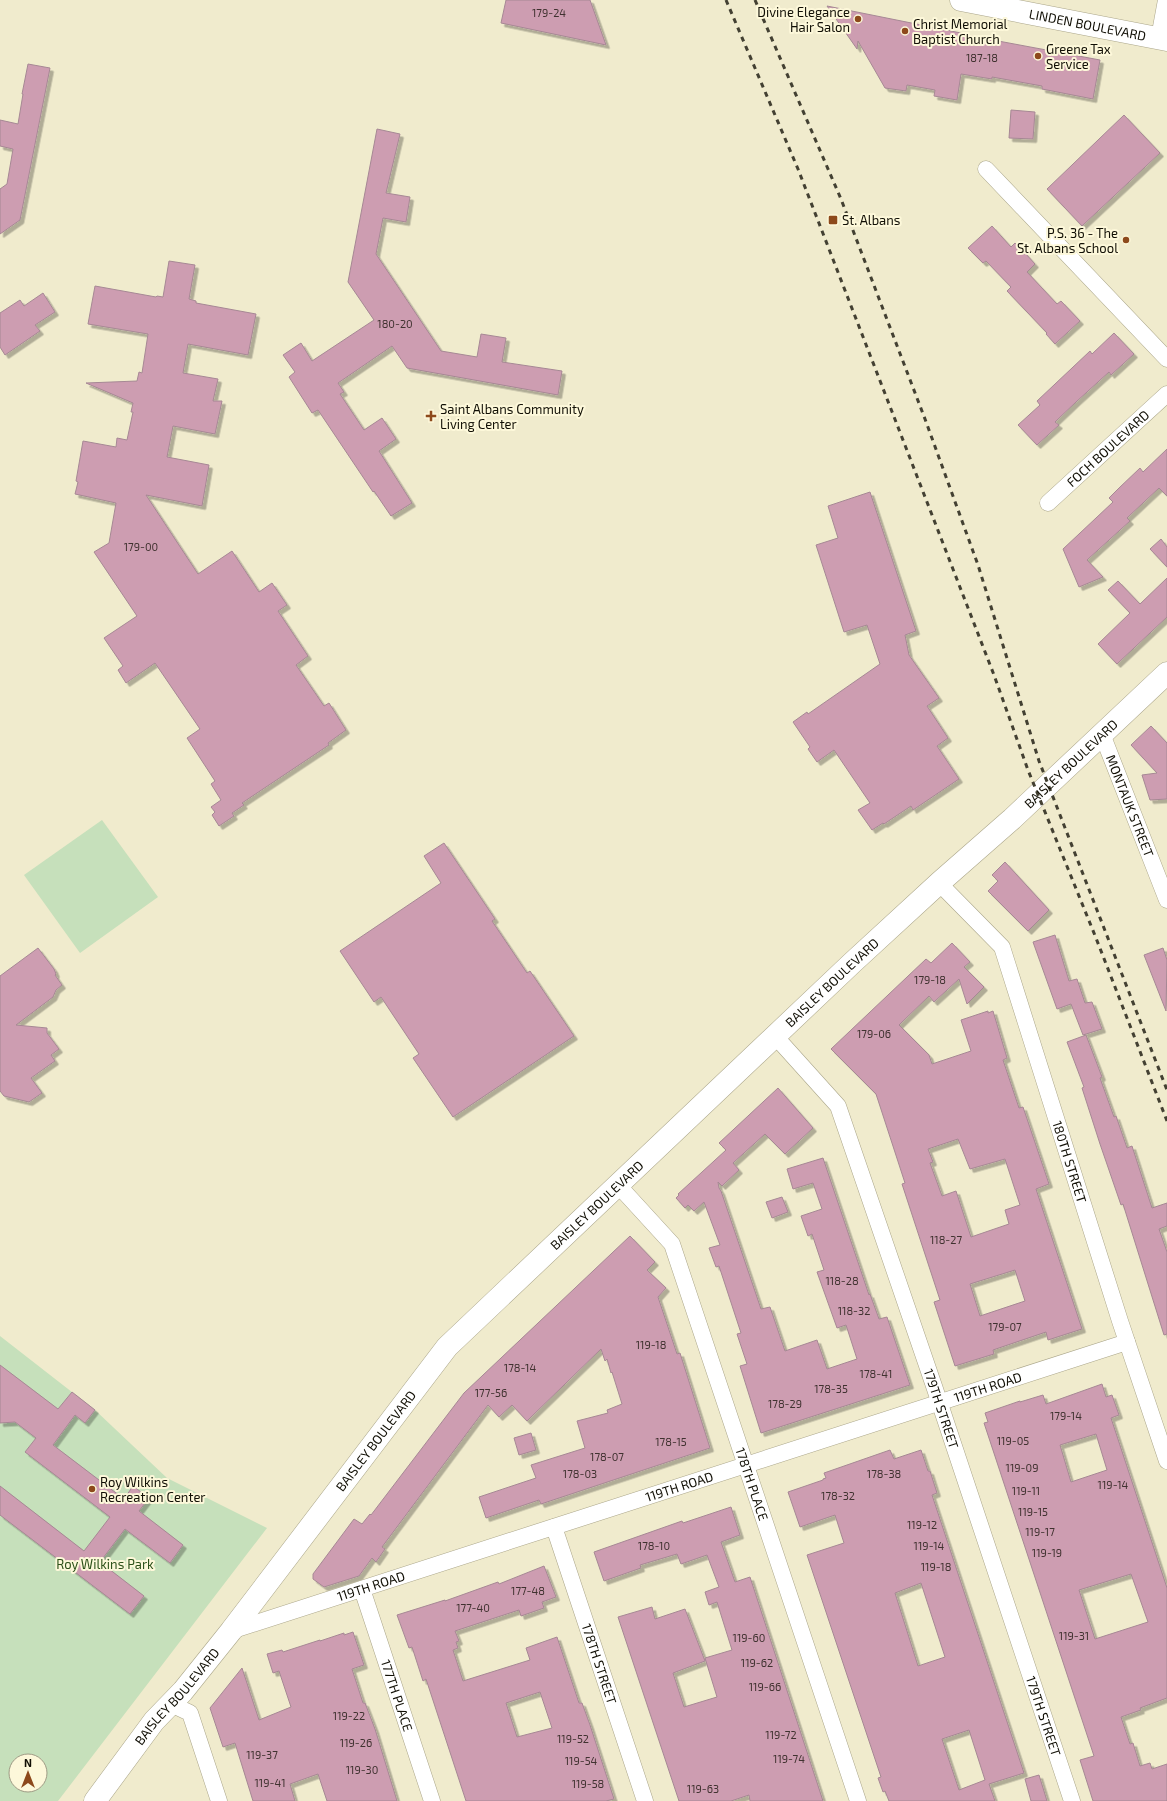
<svg xmlns="http://www.w3.org/2000/svg" width="1167" height="1801" viewBox="0 0 1167 1801" font-family="'Exo 2',sans-serif">
  <style>
    .green { fill: #c6e0bb; fill-rule: evenodd }
    .building { fill: #cd9db1; stroke: #a68894; fill-rule: evenodd; filter: url(#shadow) }
    .lines { fill: none; stroke-linecap: round; stroke-linejoin: round }
    .street-casing { stroke: #aaa589; stroke-width: 17 }
    .secondary-casing { stroke: #aaa589; stroke-width: 23 }
    .street { stroke: #fff; stroke-width: 16 }
    .secondary { stroke: #fff; stroke-width: 22 }
    .rail { stroke: #434032; stroke-width: 3; stroke-dasharray: 5 5; stroke-linecap: butt }
    .poi-dot { fill: #8d491b; stroke: #fdf8da; stroke-width: 1.5 }
    .labels { text-anchor: middle; stroke-width: 4; stroke-linejoin: round; paint-order: stroke }
    .number-label { font-size: 11px; fill: #403230 }
    .poi-label { font-size: 13px; fill: #110f05; stroke: #fdf8da; text-anchor: start }
    .street-label { font-size: 13px; fill: #110f05; stroke: #fdf8da }
    .park-label { font-size: 13px; fill: #2d511a; stroke: #fdf8da }
  </style>
  <defs>
    <filter id="shadow"><feDropShadow dx="3.5" dy="3.5" stdDeviation="0" flood-color="#0004"/></filter>
  </defs>
  <rect width="100%" height="100%" fill="#f0ebcd"/>
  <g class="green">
    <path d="M102,820L158,897L80,953L24,875Z"/>
    <path d="M0,1336L95,1410L167,1478L267,1528L58,1801H0ZM16,1761H40V1785H16Z"/>
  </g>
  <g class="building">
    <path d="M506,0H590L606,45L501,23Z"/>
    <path d="M827,6L966,34V35L1100,60L1093,99L1042,89V86L992,77V79L961,74L957,100L934,96L935,90L907,85L906,91L885,88L858,41L857,49Z"/>
    <path d="M28,64L50,68L20,220L0,234V189L7,184L13,149L0,146V120L18,124L23,94H22Z"/>
    <path d="M1011,110L1035,112L1033,139L1009,138Z"/>
    <path d="M1124,115L1160,153L1082,226L1047,189Z"/>
    <path d="M377,129L400,134L386,193L410,197L406,222L383,218L376,254L441,351L477,357L481,334L506,338L502,362L562,371L558,395L407,368L392,346L338,383L344,392L340,394L364,430L382,418L396,439L379,451L412,503L391,516L374,491L373,492L318,410L312,413L289,377L295,372L283,355L301,343L312,361L374,320L348,282Z"/>
    <path d="M992,226L1011,247L1015,243L1025,253L1035,264L1027,272L1057,304L1061,301L1080,321L1055,344L1046,334L1047,333L1007,291L1011,287L986,261L983,263L968,248Z"/>
    <path d="M169,261L195,265L189,299L196,301V303L256,314L248,355L188,344L183,373L218,379L213,401H222L215,434L173,426L167,457L209,465L202,506L146,495L198,574L232,551L259,592L272,583L287,605L278,611L308,656L296,665L324,706L329,703L346,730L328,743L329,745L242,803L244,805L232,813L234,816L219,826L212,815L215,812L211,807L221,800L211,784L215,781L187,738L200,729L155,663L126,683L118,670L123,666L104,638L137,616L94,552L109,543L116,503L75,494L78,482L76,481L83,441L116,447L117,438L127,440L133,412H131L133,403L86,383L137,381L139,372L142,373L148,334L88,324L95,286L156,297L157,296L163,297Z"/>
    <path d="M43,293L55,312L35,325L40,331L5,355L0,347V313L20,300L24,306Z"/>
    <path d="M1114,333L1134,354L1111,375L1109,372L1076,402L1055,422L1059,425L1037,445L1018,425L1040,405L1037,401L1090,351L1092,354Z"/>
    <path d="M1167,449V496L1159,488L1127,518L1130,521L1087,560L1103,577L1079,587L1063,549L1113,502L1109,498L1119,488L1140,468L1143,472Z"/>
    <path d="M870,492L916,631L905,635L909,655L939,698L927,706L948,738L937,746L959,779L913,810L911,806L884,824L883,823L872,830L858,810L870,803L834,750L817,762L808,749L810,747L793,722L807,712L808,714L880,664L867,625L844,632L816,545L838,538L828,506Z"/>
    <path d="M1161,539L1167,547V567L1150,549Z"/>
    <path d="M1167,578V617L1117,664L1098,644L1130,613L1108,590L1118,581L1140,604Z"/>
    <path d="M1151,726L1167,743V799L1150,800L1142,775L1157,773L1131,745Z"/>
    <path d="M444,843L495,919L492,921L527,973L530,971L574,1036L453,1117L413,1058L419,1054L381,997L374,1002L340,951L441,883L424,856Z"/>
    <path d="M1005,862L1049,910L1028,931L988,891L998,881L992,875Z"/>
    <path d="M1055,935L1069,981L1077,979L1085,1003L1092,1002L1102,1029L1083,1035L1071,1004L1057,1009L1033,942Z"/>
    <path d="M952,943L970,962L964,967L984,987L967,1004L959,979L934,1002L929,996L899,1025L929,1055L932,1064L971,1051L961,1020L988,1011V1013L993,1011L1007,1058L1003,1060L1019,1108L1023,1107L1049,1184L1036,1189L1082,1329L1048,1340L1046,1332L993,1350L994,1354L955,1366L934,1302L940,1300L902,1184L905,1183L876,1094L831,1049L926,959L931,963ZM958,1139L970,1169L1005,1159L1020,1205L1005,1210L1009,1224L971,1237L956,1191L942,1196L930,1163L933,1162L928,1149ZM1015,1270L1025,1301L980,1316L970,1284Z"/>
    <path d="M38,948L54,969L56,974L55,975L62,985L56,990L53,997L16,1025L47,1028V1033L59,1049L51,1055L55,1061L31,1078L42,1093L29,1102L4,1096L0,1091V976Z"/>
    <path d="M1163,948L1167,960L1166,1011L1144,955Z"/>
    <path d="M1086,1035L1102,1077L1100,1078L1114,1117L1116,1116L1127,1148L1132,1146L1152,1208L1167,1203V1226L1159,1229L1167,1252V1334L1164,1335L1123,1204L1121,1205L1100,1144L1082,1088L1084,1087L1067,1042Z"/>
    <path d="M778,1088L813,1128L785,1154L765,1134L733,1163L739,1170L722,1186L718,1182L719,1188L721,1191L761,1309L770,1307L785,1351L817,1340L827,1369L857,1359L846,1325L837,1328L817,1272L824,1270L812,1234L808,1236L801,1216L822,1209L813,1183L793,1189L787,1169L823,1158L869,1295L870,1294L879,1319L887,1317L910,1385L761,1433L740,1366L747,1364L737,1334L741,1333L719,1266L716,1267L709,1248L720,1245L704,1202L694,1211L688,1205L685,1208L676,1198L679,1195L678,1194L726,1150L719,1143Z"/>
    <path d="M782,1197L788,1212L772,1218L766,1202Z"/>
    <path d="M630,1236L655,1262L647,1270L666,1288L658,1297L677,1354L680,1353L710,1448L541,1504L539,1500L486,1518L479,1497L536,1478L531,1465L585,1448L577,1421L608,1413L607,1410L622,1404L612,1372L611,1373L607,1359L605,1361L601,1349L527,1421L512,1405L499,1417L488,1405L382,1547L385,1549L376,1562L372,1558L359,1576L324,1587L313,1579V1574L354,1519L362,1524L370,1514L371,1515L464,1393Z"/>
    <path d="M0,1365L58,1409L72,1392L95,1410L85,1423L75,1415L53,1445L124,1499L133,1486L149,1498L139,1511L183,1545L170,1563L125,1529L100,1562L144,1596L130,1614L0,1515V1486L84,1551L110,1517L25,1452L36,1438L15,1422L0,1423Z"/>
    <path d="M1102,1384L1106,1397L1112,1395L1119,1415L1111,1418L1167,1588V1698L1140,1708L1141,1710L1121,1717L1130,1744L1133,1743L1140,1766L1150,1763L1152,1769L1167,1764V1801H1093L1080,1760L1094,1756L984,1423L988,1422L985,1413L1020,1401V1402L1043,1395L1046,1404ZM1096,1434L1107,1470L1071,1482L1060,1445ZM1131,1574L1148,1622L1095,1639L1079,1590Z"/>
    <path d="M531,1433L536,1450L519,1455L514,1438Z"/>
    <path d="M890,1450L894,1459L921,1450L928,1471H930L937,1493L932,1495L1024,1773L989,1784L995,1801H889L885,1791L883,1792L878,1778L881,1777L807,1555L844,1543L835,1515L800,1527L788,1492L823,1480V1479L826,1478L824,1473ZM921,1583L945,1657L918,1666L895,1593ZM969,1730L985,1780L959,1790L942,1739Z"/>
    <path d="M731,1507L740,1535L721,1542L735,1582L750,1577L823,1801H750L749,1795L731,1801H679L618,1617L652,1607L655,1619L685,1609L705,1661L673,1673L684,1707L717,1697L705,1658L732,1650L717,1602L709,1605L705,1592L719,1587L707,1555L681,1564L677,1554L640,1565L641,1568L604,1581L594,1552L682,1521L683,1523Z"/>
    <path d="M544,1566L556,1597L542,1602L544,1608L521,1616L519,1610L455,1631L459,1641L456,1642L458,1648L453,1650L463,1681L530,1660L526,1648L557,1637L579,1703H582L590,1725L614,1799L606,1801H466L426,1679L423,1681L412,1647L409,1648L397,1615L445,1600V1601L498,1582L499,1584ZM540,1692L552,1728L517,1737L506,1703Z"/>
    <path d="M353,1632L364,1665L352,1669L363,1703H365L375,1729L397,1801H327L318,1774L290,1784L295,1801H253L235,1743L223,1747L210,1708L242,1668L259,1720L291,1707L279,1671L273,1673L267,1654L282,1650L283,1652L320,1640V1641L344,1633V1635Z"/>
    <path d="M1039,1775L1047,1801H1031L1025,1779Z"/>
  </g>
  <g class="lines">
    <defs>
      <g id="street">
        <path d="M1159,38L1166,0"/>
        <path d="M986,169L1167,359"/>
        <path id="s1" d="M1048,503L1167,394"/>
        <path id="s2" d="M1102,734L1167,900"/>
        <path id="s3" d="M939,883L1002,947L1120,1321L1167,1461"/>
        <path id="s4" d="M775,1036L838,1106L934,1386L1072,1801"/>
        <path id="s5" d="M618,1185L672,1244L858,1801"/>
        <path id="s6" d="M554,1527L645,1801"/>
        <path id="s7" d="M362,1589L432,1801"/>
        <path id="s8" d="M231,1631L1127,1342"/>
        <path d="M171,1704L190,1713L219,1801"/>
      </g>
      <g id="secondary">
        <path id="s9" d="M961,0L1167,40"/>
        <path id="s10" d="M95,1801L154,1721L183,1691L231,1631L447,1347L852,963L939,883L1012,819L1167,673"/>
      </g>
    </defs>
    <use href="#street" class="street-casing"/>
    <use href="#secondary" class="secondary-casing"/>
    <use href="#street" class="street"/>
    <use href="#secondary" class="secondary"/>
    <g class="rail">
      <path d="M726,0L798,169L994,675L1028,770L1096,938L1167,1121"/>
      <path d="M755,0L841,199L925,419L978,565L1039,761L1167,1090"/>
    </g>
  </g>
  <g class="poi-dot">
    <circle cx="858" cy="19" r="4"/>
    <circle cx="905" cy="31" r="4"/>
    <circle cx="1038" cy="56" r="4"/>
    <rect x="828" y="215" width="10" height="10" rx="2"/>
    <circle cx="1126" cy="240" r="4"/>
    <path d="M429 410h4v4h4v4h-4v4h-4v-4h-4v-4h4z"/>
    <circle cx="92" cy="1489" r="4"/>
  </g>
  <g class="labels">
    <g class="number-label">
      <text x="549" y="17">179-24</text>
      <text x="982" y="62">187-18</text>
      <text x="395" y="328">180-20</text>
      <text x="141" y="551">179-00</text>
      <text x="930" y="984">179-18</text>
      <text x="874" y="1038">179-06</text>
      <text x="946" y="1244">118-27</text>
      <text x="842" y="1285">118-28</text>
      <text x="854" y="1315">118-32</text>
      <text x="1005" y="1331">179-07</text>
      <text x="651" y="1349">119-18</text>
      <text x="520" y="1372">178-14</text>
      <text x="876" y="1378">178-41</text>
      <text x="831" y="1393">178-35</text>
      <text x="491" y="1397">177-56</text>
      <text x="785" y="1408">178-29</text>
      <text x="1066" y="1420">179-14</text>
      <text x="1013" y="1445">119-05</text>
      <text x="671" y="1446">178-15</text>
      <text x="607" y="1461">178-07</text>
      <text x="1022" y="1472">119-09</text>
      <text x="580" y="1478">178-03</text>
      <text x="884" y="1478">178-38</text>
      <text x="1113" y="1489">119-14</text>
      <text x="1026" y="1495">119-11</text>
      <text x="838" y="1500">178-32</text>
      <text x="1033" y="1516">119-15</text>
      <text x="922" y="1529">119-12</text>
      <text x="1040" y="1536">119-17</text>
      <text x="654" y="1550">178-10</text>
      <text x="929" y="1550">119-14</text>
      <text x="1047" y="1557">119-19</text>
      <text x="936" y="1571">119-18</text>
      <text x="528" y="1595">177-48</text>
      <text x="473" y="1612">177-40</text>
      <text x="1074" y="1640">119-31</text>
      <text x="749" y="1642">119-60</text>
      <text x="757" y="1667">119-62</text>
      <text x="765" y="1691">119-66</text>
      <text x="349" y="1720">119-22</text>
      <text x="781" y="1739">119-72</text>
      <text x="573" y="1743">119-52</text>
      <text x="356" y="1747">119-26</text>
      <text x="262" y="1759">119-37</text>
      <text x="789" y="1763">119-74</text>
      <text x="581" y="1765">119-54</text>
      <text x="362" y="1774">119-30</text>
      <text x="270" y="1787">119-41</text>
      <text x="588" y="1788">119-58</text>
      <text x="703" y="1793">119-63</text>
    </g>
    <g class="poi-label">
      <text x="850" y="17" text-anchor="end">Divine Elegance<tspan x="850" dy="15">Hair Salon</tspan></text>
      <text x="913" y="29">Christ Memorial<tspan x="913" dy="15">Baptist Church</tspan></text>
      <text x="1046" y="54">Greene Tax<tspan x="1046" dy="15">Service</tspan></text>
      <text x="842" y="225">St. Albans</text>
      <text x="1118" y="238" text-anchor="end">P.S. 36 - The<tspan x="1118" dy="15">St. Albans School</tspan></text>
      <text x="440" y="414">Saint Albans Community<tspan x="440" dy="15">Living Center</tspan></text>
      <text x="100" y="1487">Roy Wilkins<tspan x="100" dy="15">Recreation Center</tspan></text>
    </g>
    <g class="street-label">
      <text dy="5" stroke="none"><textPath href="#s9" startOffset="129">LINDEN BOULEVARD</textPath></text>
      <text dy="5" stroke="none"><textPath href="#s1" startOffset="81">FOCH BOULEVARD</textPath></text>
      <text dy="5" stroke="none"><textPath href="#s10" startOffset="1429">BAISLEY BOULEVARD</textPath></text>
      <text dy="5" stroke="none"><textPath href="#s2" startOffset="77">MONTAUK STREET</textPath></text>
      <text dy="5" stroke="none"><textPath href="#s10" startOffset="1105">BAISLEY BOULEVARD</textPath></text>
      <text dy="5" stroke="none"><textPath href="#s3" startOffset="315">180TH STREET</textPath></text>
      <text dy="5" stroke="none"><textPath href="#s10" startOffset="781">BAISLEY BOULEVARD</textPath></text>
      <text dy="5" stroke="none"><textPath href="#s8" startOffset="795">119TH ROAD</textPath></text>
      <text dy="5" stroke="none"><textPath href="#s4" startOffset="414">179TH STREET</textPath></text>
      <text dy="5" stroke="none"><textPath href="#s10" startOffset="457">BAISLEY BOULEVARD</textPath></text>
      <text dy="5" stroke="none"><textPath href="#s5" startOffset="333">178TH PLACE</textPath></text>
      <text dy="5" stroke="none"><textPath href="#s8" startOffset="471">119TH ROAD</textPath></text>
      <text dy="5" stroke="none"><textPath href="#s8" startOffset="147">119TH ROAD</textPath></text>
      <text dy="5" stroke="none"><textPath href="#s6" startOffset="144">178TH STREET</textPath></text>
      <text dy="5" stroke="none"><textPath href="#s7" startOffset="112">177TH PLACE</textPath></text>
      <text dy="5" stroke="none"><textPath href="#s10" startOffset="133">BAISLEY BOULEVARD</textPath></text>
      <text dy="5" stroke="none"><textPath href="#s4" startOffset="738">179TH STREET</textPath></text>
    </g>
    <g class="park-label">
      <text x="105" y="1569">Roy Wilkins Park</text>
    </g>
  </g>
  <g transform="translate(28 1773)"><circle r="19" fill="#fdf8da" stroke="#9f9b85"/>
  <path d="M0-3L7 15L0 10L-7 15Z" fill="#8d491b"/>
  <text y="-6" font-size="11" font-weight="bold" text-anchor="middle" fill="#110f05">N</text>
  </g>
</svg>
